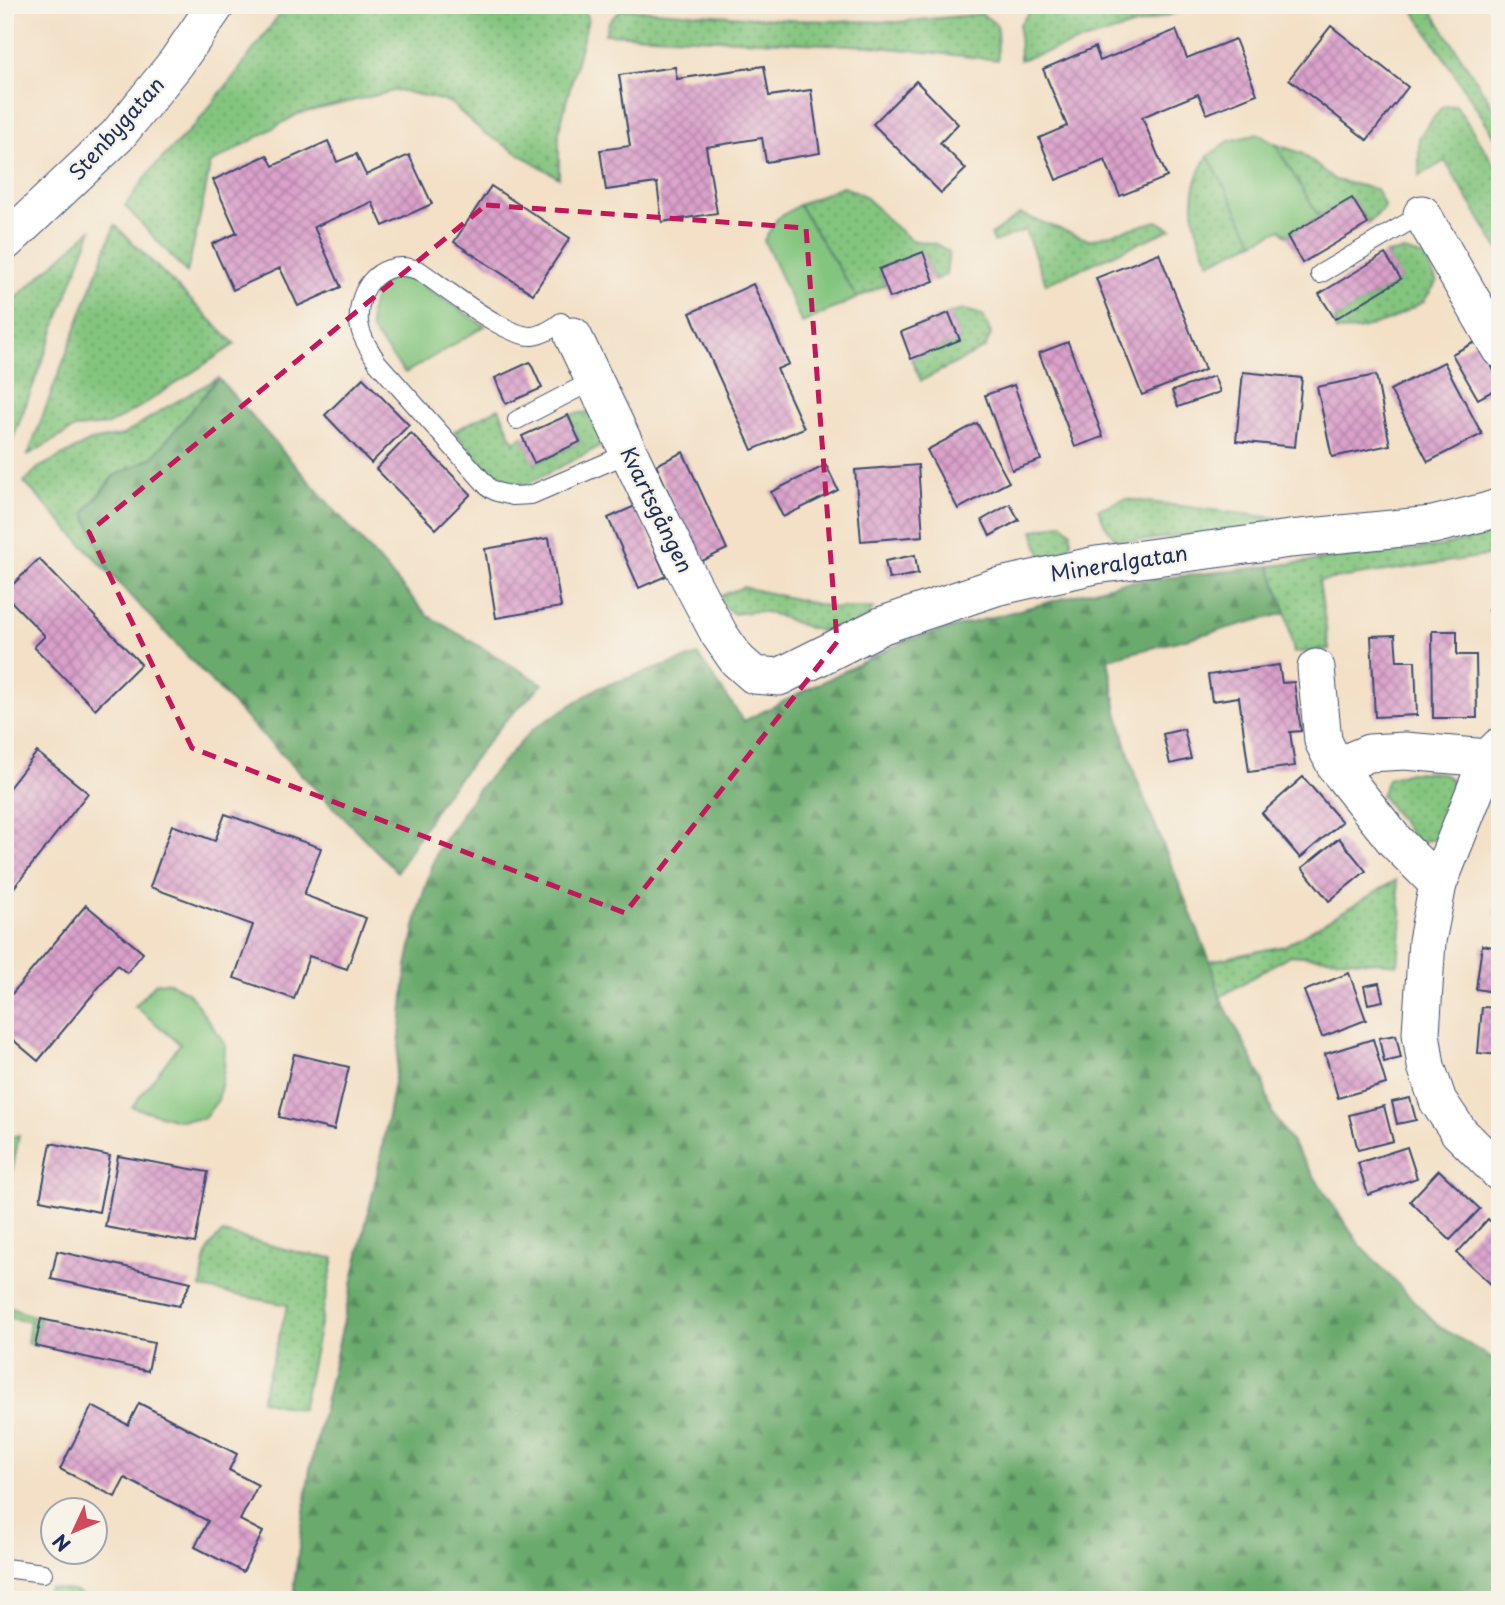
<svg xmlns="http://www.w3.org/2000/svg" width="1505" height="1605" viewBox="0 0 1505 1605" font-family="'Playpen Sans',sans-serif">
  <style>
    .grass { fill: url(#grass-dots); stroke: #4f7a6e; stroke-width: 2 }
    .forest { fill: url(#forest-firs); stroke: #426c66; stroke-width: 2 }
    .park { fill: #83c57e; stroke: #4f7a6e; stroke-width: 2 }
    .building { fill: url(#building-cross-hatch) }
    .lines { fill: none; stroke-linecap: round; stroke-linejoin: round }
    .service-casing { stroke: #3b4a6e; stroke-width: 20 }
    .minor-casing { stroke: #3b4a6e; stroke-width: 39 }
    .service { stroke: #fff; stroke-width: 18 }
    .minor { stroke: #fff; stroke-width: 37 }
    .marked { fill: none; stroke: #c2185b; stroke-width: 5; stroke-dasharray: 14 9; stroke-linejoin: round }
    .labels { text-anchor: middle; stroke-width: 5; stroke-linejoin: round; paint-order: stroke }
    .street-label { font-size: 21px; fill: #1b2f5e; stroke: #f7f3e8 }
  </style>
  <defs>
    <pattern id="grass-dots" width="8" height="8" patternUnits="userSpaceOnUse" patternTransform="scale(1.75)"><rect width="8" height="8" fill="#83c57e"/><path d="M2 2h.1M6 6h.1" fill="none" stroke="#6aa06a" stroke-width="1.8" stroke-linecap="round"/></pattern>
    <pattern id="forest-firs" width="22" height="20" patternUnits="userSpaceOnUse" patternTransform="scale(1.75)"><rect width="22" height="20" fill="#6aaa6d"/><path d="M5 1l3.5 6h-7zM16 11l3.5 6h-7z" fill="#568b5d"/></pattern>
    <pattern id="building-cross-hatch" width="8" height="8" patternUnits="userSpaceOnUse" patternTransform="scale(1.75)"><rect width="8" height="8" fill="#dba1cb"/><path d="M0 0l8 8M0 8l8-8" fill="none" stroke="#b184a8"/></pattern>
  </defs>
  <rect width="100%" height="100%" fill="#f7f3e8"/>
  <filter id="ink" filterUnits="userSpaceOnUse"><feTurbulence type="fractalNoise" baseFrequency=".0143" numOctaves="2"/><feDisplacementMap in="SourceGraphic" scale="14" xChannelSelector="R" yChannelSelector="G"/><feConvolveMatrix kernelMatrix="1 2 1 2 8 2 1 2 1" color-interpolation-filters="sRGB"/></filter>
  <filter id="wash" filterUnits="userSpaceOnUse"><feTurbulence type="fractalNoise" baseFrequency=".00686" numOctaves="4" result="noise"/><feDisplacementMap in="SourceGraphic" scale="28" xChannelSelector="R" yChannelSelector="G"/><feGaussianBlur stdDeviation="1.57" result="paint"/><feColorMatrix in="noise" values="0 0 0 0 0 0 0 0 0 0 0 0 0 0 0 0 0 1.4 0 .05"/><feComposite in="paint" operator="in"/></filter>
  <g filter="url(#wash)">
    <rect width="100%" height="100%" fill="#f3e0c6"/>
    <g class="grass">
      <path d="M286,5H582L588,19L559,130V178L483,132L449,102L398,90L298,114L210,164L203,203L187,273L125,206L152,169L195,125L238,71Z"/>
      <path d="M1042,5C1054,5 1065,8 1077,5H1202L1020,60L1019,25L1030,11Z"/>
      <path d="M1410,5H1428L1500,118V144Z"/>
      <path d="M622,9L791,20L898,22L982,14L997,25L998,60L870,46L605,34L609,21Z"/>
      <path d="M1456,105L1500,173V252L1445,161L1419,176V137L1442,107Z"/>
      <path d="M1275,144L1301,153L1335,180L1376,189L1385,207L1368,224L1352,198L1319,217Z"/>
      <path d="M1208,156L1256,241L1209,263C1192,223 1184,195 1208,156Z"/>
      <path d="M842,186L865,196L890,222L911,240L936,244L949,252L946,274L934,281L923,253L879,269L885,285L857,298L799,205Z"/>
      <path d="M1020,214L1089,240L1157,221L1171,229L1046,284L1025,230L994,242L991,235Z"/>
      <path d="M115,225L235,344L143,405L108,425L75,428L28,455Z"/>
      <path d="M92,229L5,460V308Z"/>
      <path d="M1404,251L1425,257L1437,282L1423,302L1390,320L1358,330L1336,331L1335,319L1400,279L1385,254Z"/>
      <path d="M965,310L983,315L991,334L985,348L921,381L911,359L960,340L949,313Z"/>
      <path d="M218,378L153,458L113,476L85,512L111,575L24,482L38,468L91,441L123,435L165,408Z"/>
      <path d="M499,408L514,443L522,436L535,463L580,442L568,415L587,412L599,418L606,443L524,486L501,479L481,462L454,431Z"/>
      <path d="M1125,499L1306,522L1147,540L1117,541L1105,525L1098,509Z"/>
      <path d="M1062,523L1071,532V543L1063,555H1041L1033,531Z"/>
      <path d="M1500,531V554L1319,581L1329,649L1294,653L1286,613L1270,566L1443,546Z"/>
      <path d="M743,587L834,608H873L867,618L833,634L809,628L771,613L756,611L734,614L724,606L718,597Z"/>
      <path d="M1409,772L1442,773L1452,780L1455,795L1438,839L1417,842L1381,795L1388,779Z"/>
      <path d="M1396,880L1402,918L1398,964L1290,955L1220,997L1210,961L1284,946Z"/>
      <path d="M19,1135L5,1211V1139Z"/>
      <path d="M223,1233L300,1253L334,1258L302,1410L261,1400L288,1305L201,1288C204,1268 204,1245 223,1233Z"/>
      <path d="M5,1306L41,1319L35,1346L27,1343L30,1322L5,1317Z"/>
      <path d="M49,1588L73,1591L93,1600H42Z"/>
    </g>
    <g class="forest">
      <path d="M218,378L427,615L543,684L504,722L441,800L397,872L241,713L111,575L85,513L114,476L153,457Z"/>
      <path d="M1270,566L1286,613L1108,659L1117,712L1135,775L1210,961L1220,997L1262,1078L1272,1113L1359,1244L1437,1325L1500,1363V1600H297L294,1584L310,1469L378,1170L397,1066L407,966L420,904L437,851L478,789L533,729L598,688L698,655L744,721L907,640L1120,583Z"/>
    </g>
    <g class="park">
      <path d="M1258,134L1275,144L1319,217L1287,236L1281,229L1254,242L1208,156L1229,141Z"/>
      <path d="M799,205L857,298L802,323L764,240L777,219Z"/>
      <path d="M392,277L412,279L485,326L405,373L371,330L370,314L376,291Z"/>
      <path d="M169,982L189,993L225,1044L224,1070L218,1100L203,1119L177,1120L132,1107L180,1044L135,1006L156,983Z"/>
    </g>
    <g id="blocks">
      <g class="building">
        <path d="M1331,26L1408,87L1367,140L1289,79Z"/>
        <path d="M1176,30L1187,58L1235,39L1257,94L1207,114L1198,94L1142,117L1167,177L1120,196L1105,160L1056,180L1039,138L1067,126L1043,69L1095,47L1100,61Z"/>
        <path d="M764,66L769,96L811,90L820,153L766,162L762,138L706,147L717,213L662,222L657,183L606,190L600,150L630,146L619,75L675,67L677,79Z"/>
        <path d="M916,81L958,124L940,143L966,169L941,193L873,124Z"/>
        <path d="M328,141L337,162L356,154L366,175L409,155L432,204L383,226L372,202L314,227L341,287L298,306L280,268L233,290L212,244L237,233L213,180L267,155L273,166Z"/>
        <path d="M491,186L570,238L533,294L454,242Z"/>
        <path d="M1352,198L1368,224L1302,263L1287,236Z"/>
        <path d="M923,252L934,281L890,298L879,269Z"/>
        <path d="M1159,253L1205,370L1142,395L1096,278Z"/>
        <path d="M1385,254L1401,279L1335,319L1319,294Z"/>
        <path d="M753,284L789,364L777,369L804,428L752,450L690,313Z"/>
        <path d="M949,313L960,340L911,359L901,332Z"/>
        <path d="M1477,341L1500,381V387L1478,399L1452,354Z"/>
        <path d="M1068,342L1103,437L1075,447L1039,353Z"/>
        <path d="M530,362L542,388L506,404L495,378Z"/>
        <path d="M1444,362L1482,434L1428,462L1390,390Z"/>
        <path d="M1243,372L1302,378L1295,447L1236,441Z"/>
        <path d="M1376,375L1390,445L1332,457L1317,387Z"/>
        <path d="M1214,376L1220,392L1178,407L1172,391Z"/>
        <path d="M363,378L409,425L371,463L325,415Z"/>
        <path d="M1014,385L1041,460L1012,470L985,395Z"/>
        <path d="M568,415L580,442L534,463L522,436Z"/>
        <path d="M977,423L1009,482L958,509L927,450Z"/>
        <path d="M411,433L471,494L436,529L376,469Z"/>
        <path d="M683,452L727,549L700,562L656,465Z"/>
        <path d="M826,465L838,490L783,517L771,492Z"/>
        <path d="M918,465L923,536L861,541L855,470Z"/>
        <path d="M1010,504L1019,520L990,536L982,520Z"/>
        <path d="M635,506L666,576L639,588L608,518Z"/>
        <path d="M549,538L561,607L496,618L485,549Z"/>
        <path d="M915,555L918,574L889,579L885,561Z"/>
        <path d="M39,559L141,664L95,709L34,647L45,636L5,595V592Z"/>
        <path d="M1500,600V624L1488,610Z"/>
        <path d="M1432,631H1457V655H1476L1477,718H1433Z"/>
        <path d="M1395,635L1397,661H1415L1417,715L1375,717L1371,636Z"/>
        <path d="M1279,665L1282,683L1294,682L1301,731L1290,732L1295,766L1249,772L1239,697L1212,701L1208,675Z"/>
        <path d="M1184,729L1191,759L1170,764L1163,734Z"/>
        <path d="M37,752L88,793L5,899V793Z"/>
        <path d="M1303,777L1342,822L1300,858L1262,813Z"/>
        <path d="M225,814L321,848L304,895L366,918L347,969L309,956L294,999L234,978L253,925L150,887L172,825L215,841Z"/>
        <path d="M1339,838L1366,871L1329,901L1302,868Z"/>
        <path d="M1499,896H1500V915L1494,914Z"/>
        <path d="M86,905L143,953L127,973L117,965L38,1061L5,1033V1002Z"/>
        <path d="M1482,945L1500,948V993L1476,989Z"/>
        <path d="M1349,973L1366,1020L1322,1037L1304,991Z"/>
        <path d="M1379,983L1383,1001L1368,1004L1364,986Z"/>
        <path d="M1482,1007L1500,1008V1055L1478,1053Z"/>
        <path d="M1396,1035L1401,1058L1384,1062L1379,1038Z"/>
        <path d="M1373,1039L1386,1084L1338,1098L1325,1054Z"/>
        <path d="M294,1054L349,1067L334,1130L279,1117Z"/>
        <path d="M1410,1098L1416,1120L1397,1124L1392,1102Z"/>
        <path d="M1384,1106L1393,1141L1358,1150L1349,1115Z"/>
        <path d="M51,1143L110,1156L99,1212L40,1200Z"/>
        <path d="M1407,1147L1417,1178L1368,1195L1358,1163Z"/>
        <path d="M118,1156L208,1172L195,1243L105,1227Z"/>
        <path d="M1439,1170L1480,1209L1450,1240L1410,1201Z"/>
        <path d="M1488,1219L1500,1230V1282L1494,1287L1457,1253Z"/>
        <path d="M57,1251L191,1282L179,1306L51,1279Z"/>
        <path d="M41,1319L154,1343L148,1371L35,1346Z"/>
        <path d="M139,1403L237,1454L229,1470L258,1485L240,1520L263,1532L243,1572L195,1547L208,1521L125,1478L115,1497L60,1469L92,1406L128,1425Z"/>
      </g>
    </g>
  </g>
  <g filter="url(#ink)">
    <use href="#blocks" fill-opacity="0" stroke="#3b4a6e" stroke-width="2"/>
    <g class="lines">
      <defs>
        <g id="service">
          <path d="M1320,274L1422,214"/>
          <path d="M573,336L561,322C554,328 542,335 532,336C506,337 443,287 420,271C383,256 356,286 359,323C361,338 370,350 377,362L489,488L497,492L513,496L531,495L629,453"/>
          <path d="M517,420L594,380"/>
          <path d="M5,1568L43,1573"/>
        </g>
        <g id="minor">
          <path d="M1422,214L1500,349"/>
          <path d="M5,242L117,136L176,63L216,5"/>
          <path d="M573,336L682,564L719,634L737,660L754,675L779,677L883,625L996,587L1096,565L1290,539L1433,525L1485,512L1500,507"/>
          <path d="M1316,668L1323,741L1336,767L1395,841L1438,884"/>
          <path d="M1500,746L1488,758L1438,884L1427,941L1421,1033L1426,1066L1438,1101L1459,1132L1500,1173"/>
          <path d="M1336,767L1369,753L1405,751L1488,758"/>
        </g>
      </defs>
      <use href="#service" class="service-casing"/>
      <use href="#minor" class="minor-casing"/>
      <use href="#service" class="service"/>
      <use href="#minor" class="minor"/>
    </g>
  </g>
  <path class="marked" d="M486,205L806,228L837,642L625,913L192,748L89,532Z"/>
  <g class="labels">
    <g class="street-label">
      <text transform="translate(117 129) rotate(-48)" y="7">Stenbygatan</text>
      <text transform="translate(656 510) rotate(64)" y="7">Kvartsgången</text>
      <text transform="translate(1119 564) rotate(-9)" y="7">Mineralgatan</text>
    </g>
  </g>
  <rect width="1505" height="1605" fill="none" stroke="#f7f3e8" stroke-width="28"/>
  <g transform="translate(74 1531) rotate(226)"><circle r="33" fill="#f7f3e8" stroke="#9fa5b1" stroke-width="2"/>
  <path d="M0-5L12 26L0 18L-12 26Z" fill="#d1495b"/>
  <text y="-10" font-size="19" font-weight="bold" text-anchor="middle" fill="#1b2f5e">N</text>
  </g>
</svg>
